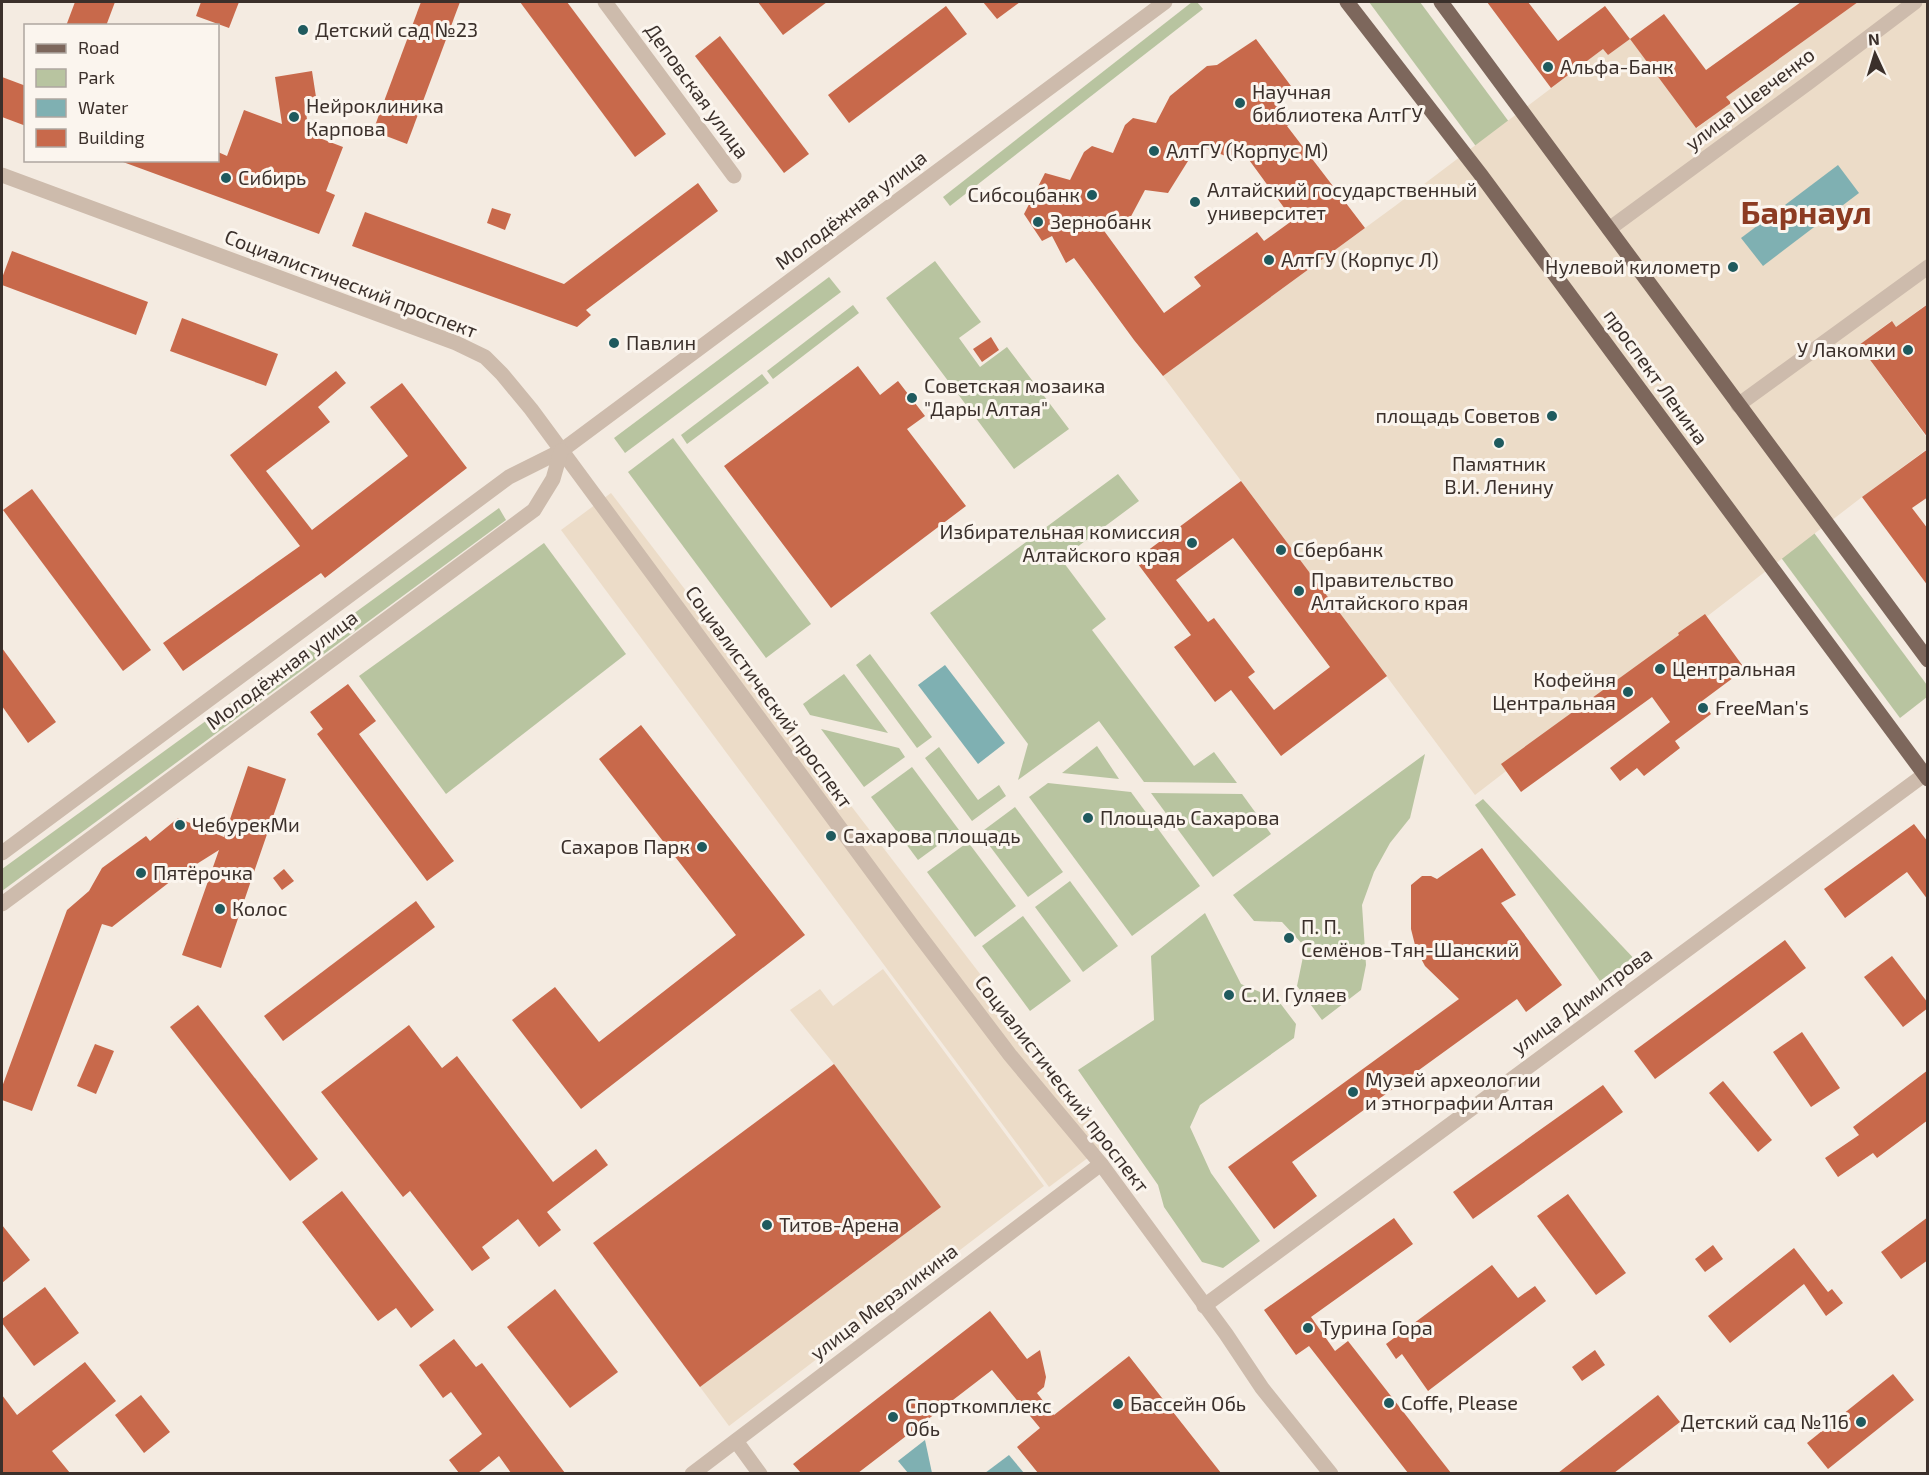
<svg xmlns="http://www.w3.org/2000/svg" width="1929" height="1475" viewBox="0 0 1929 1475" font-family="'Exo 2',sans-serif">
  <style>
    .green { fill: #b8c4a0 }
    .plaza { fill: #ecdcc8 }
    .water { fill: #7fb0b2 }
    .building { fill: #c8694b; fill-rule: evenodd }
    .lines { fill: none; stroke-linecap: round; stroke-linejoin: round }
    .minor { stroke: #cdbbac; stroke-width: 15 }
    .major { stroke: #7d675c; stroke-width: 15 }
    .poi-dot { fill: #1f5a5e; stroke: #fbf5ee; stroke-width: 2 }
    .labels { text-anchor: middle; stroke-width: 6; stroke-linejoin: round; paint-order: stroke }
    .poi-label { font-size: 20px; fill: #3b302b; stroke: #fbf5ee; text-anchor: start }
    .street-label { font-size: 20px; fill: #3b302b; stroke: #fbf5ee }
    .town-label { font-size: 32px; font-weight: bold; fill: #8c3b22; stroke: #fbf5ee }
  </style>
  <rect width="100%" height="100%" fill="#f4ebe1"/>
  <g class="green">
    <path d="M1192,2H1197L1203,9L950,206L943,197Z"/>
    <path d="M1369,2H1420L1927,685V697L1900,718Z"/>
    <path d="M935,261L981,322L959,338L980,367L1007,347L1069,429L1014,469L886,298Z"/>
    <path d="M829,277L841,292L625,453L614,438Z"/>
    <path d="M853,305L859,313L773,379L767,371Z"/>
    <path d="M762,374L769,383L687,444L681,435Z"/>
    <path d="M673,438L811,624L766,658L628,472Z"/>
    <path d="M1118,474L1139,501L1061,559L1106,619L1092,630L1194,766L1214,752L1237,783L1144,782L1099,721L1018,780L1028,744L930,613Z"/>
    <path d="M499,508L506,520L2,891V869Z"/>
    <path d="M544,543L626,654L446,794L359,676Z"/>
    <path d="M870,654L932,737L917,748L856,665Z"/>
    <path d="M844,674L888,733L810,715L803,704Z"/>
    <path d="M821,729L899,748L905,757L864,787Z"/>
    <path d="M1097,746L1119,779L1062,773Z"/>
    <path d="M939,747L978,800L999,785L1006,796L972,821L925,758Z"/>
    <path d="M1425,754L1410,818L1390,843L1374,872L1362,905L1366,965L1361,990L1322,1020L1297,986L1305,947L1282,922L1254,921L1233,895Z"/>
    <path d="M912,767L959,830L918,860L871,797Z"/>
    <path d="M1048,783L1131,792L1200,886L1132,936L1029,797Z"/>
    <path d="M1151,793L1242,794L1271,834L1213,877Z"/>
    <path d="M1483,799L1640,965L1607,991L1475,805Z"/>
    <path d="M1015,807L1063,872L1028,897L980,833Z"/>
    <path d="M968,842L1016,906L975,937L927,872Z"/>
    <path d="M1070,881L1118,946L1083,972L1035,907Z"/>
    <path d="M1205,913L1241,984L1277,999L1296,1024L1294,1038L1200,1105L1190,1127L1211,1173L1260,1241L1223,1268L1202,1262L1164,1207L1158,1185L1078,1070L1154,1020L1151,956Z"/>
    <path d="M1023,916L1071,981L1030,1011L982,946Z"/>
  </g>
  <g class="plaza">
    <path d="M1858,2H1927V304L1896,327L1891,321L1859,345L1927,438V449L1862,497L1475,795L1163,376L1395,206L1603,49L1608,55L1630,39L1697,128L1730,103L1726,97Z"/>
    <path d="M611,493L1109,1142L1049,1187L561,530Z"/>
    <path d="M883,969L1044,1186L729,1426L700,1387L941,1207L834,1064L790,1010L820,989L833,1006Z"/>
  </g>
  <g class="water">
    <path d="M1838,165L1859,193L1763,266L1741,238Z"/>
    <path d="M945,665L1005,743L978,764L918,685Z"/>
    <path d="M925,1440L932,1473H908L898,1461Z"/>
    <path d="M1009,1455L1024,1473H985Z"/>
  </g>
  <g class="building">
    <path d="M75,2H115L106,26H66Z"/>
    <path d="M201,2H239L229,28L196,16Z"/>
    <path d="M421,2H460L407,144L373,131Z"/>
    <path d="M520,2H567L666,134L635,157Z"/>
    <path d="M758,2H827L783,35Z"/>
    <path d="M983,2H1020L997,19Z"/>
    <path d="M1487,2H1528L1558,41L1605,6L1630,39L1608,55L1603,49L1551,88Z"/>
    <path d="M1801,2H1858L1726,97L1731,103L1696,128L1630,39L1664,14L1706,70Z"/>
    <path d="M946,6L967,34L849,123L828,95Z"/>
    <path d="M720,36L809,154L784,173L695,56Z"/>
    <path d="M1256,39L1291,86L1275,100L1290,124L1287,126L1365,228L1163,376L1134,340L1074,258L1066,263L1052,236L1042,241L1024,214L1045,173L1070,180L1084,152L1092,146L1113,153L1125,125L1133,118L1156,123L1170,96L1207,66L1217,65ZM1198,145L1233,159L1244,153L1293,220L1264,241L1257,232L1194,277L1201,286L1164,313L1094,217L1128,222L1145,190L1168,193Z"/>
    <path d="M312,71L316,97L304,98L309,134L343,147L326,191L335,195L319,234L123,162V160H218V152L227,156L244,110L282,124L275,77Z"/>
    <path d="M2,77L26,86V126L2,117Z"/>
    <path d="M698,183L718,211L586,310L591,315L577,327L352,246L365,212L564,284Z"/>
    <path d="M492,208L511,214L505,230L487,223Z"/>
    <path d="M12,251L148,302L136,335L2,285V278Z"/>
    <path d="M1928,304V438L1859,345L1892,321L1896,327Z"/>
    <path d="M182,318L278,354L266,386L170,351Z"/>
    <path d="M991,337L999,350L982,362L973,349Z"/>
    <path d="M858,366L880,395L898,381L925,416L907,429L966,506L831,608L724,466Z"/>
    <path d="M336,371L346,383L318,407L330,422L266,471L312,530L408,456L370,407L402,383L467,468L325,578L321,573L183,671L163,643L300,546L230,455Z"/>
    <path d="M1928,449V497L1912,508L1928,529V586L1862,497Z"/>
    <path d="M1241,481L1387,676L1281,756L1231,690L1215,702L1174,647L1191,635L1135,560ZM1233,538L1330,667L1274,710L1248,677L1255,672L1214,618L1208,622L1176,580Z"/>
    <path d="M32,489L151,650L123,671L3,510Z"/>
    <path d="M1705,614L1745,669L1702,701L1711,714L1675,741L1680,748L1644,776L1637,768L1620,781L1610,768L1670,722L1652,697L1521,792L1501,764L1679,635L1678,633Z"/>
    <path d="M2,648L56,722L28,743L2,706Z"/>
    <path d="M348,684L376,721L359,734L454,861L427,881L317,734L323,729L310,712Z"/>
    <path d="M641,725L805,935L581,1109L512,1020L555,987L599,1042L736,935L599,759Z"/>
    <path d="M248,766L286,779L221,968L182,955L219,850L176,877L112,927L102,924L32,1111L2,1100V1087L67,910L89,891L102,868L146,836L150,841L178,818L224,837Z"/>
    <path d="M1914,824L1928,842V900L1907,872L1845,918L1824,889Z"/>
    <path d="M1482,848L1516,895L1501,903L1562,985L1526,1012L1517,999L1292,1162L1317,1196L1274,1229L1228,1167L1459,999L1425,966L1416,949L1411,929V885L1422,876H1431L1437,879Z"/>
    <path d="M284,869L294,881L282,890L273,878Z"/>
    <path d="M416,901L435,927L283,1041L264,1016Z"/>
    <path d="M1785,940L1806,968L1655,1079L1634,1051Z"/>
    <path d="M1892,956L1928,1003V1008L1903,1027L1864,977Z"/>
    <path d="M198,1005L318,1159L290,1181L170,1027Z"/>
    <path d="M409,1025L442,1068L457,1056L553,1182L596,1149L608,1165L547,1212L561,1230L539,1247L518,1219L482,1247L490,1258L472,1271L410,1191L403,1197L321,1092Z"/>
    <path d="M1802,1032L1840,1088L1811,1107L1773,1052Z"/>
    <path d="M95,1044L114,1051L96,1094L77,1086Z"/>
    <path d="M834,1064L941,1207L700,1387L593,1243Z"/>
    <path d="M1928,1070V1120L1877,1158L1873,1153L1838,1177L1825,1158L1859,1135L1853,1127Z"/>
    <path d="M1723,1081L1772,1140L1758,1152L1709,1093Z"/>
    <path d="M1603,1085L1623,1112L1473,1219L1453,1192Z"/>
    <path d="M342,1191L434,1310L411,1328L396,1308L378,1321L302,1222Z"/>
    <path d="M1568,1194L1626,1273L1596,1295L1537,1216Z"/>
    <path d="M1928,1217V1260L1901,1279L1881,1252Z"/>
    <path d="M1394,1218L1413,1244L1311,1317L1335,1351L1348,1341L1451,1473H1408L1309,1346L1296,1355L1264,1310Z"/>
    <path d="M2,1225L30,1260L2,1283Z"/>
    <path d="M1713,1245L1723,1259L1705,1272L1695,1259Z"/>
    <path d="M1794,1248L1828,1292L1832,1289L1843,1303L1826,1316L1804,1284L1730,1343L1708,1316Z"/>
    <path d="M1492,1265L1518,1298L1535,1286L1546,1301L1428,1391L1402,1354L1396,1359L1386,1344Z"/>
    <path d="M45,1287L79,1333L34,1366L2,1323V1319Z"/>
    <path d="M555,1289L618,1372L570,1408L507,1327Z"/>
    <path d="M990,1311L1027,1359L1040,1350L1046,1377L1044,1387L1037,1393L1054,1415L1129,1356L1221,1473H1038L1017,1447L1040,1428L992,1370L858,1473H801L793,1464Z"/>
    <path d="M454,1339L476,1367L482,1363L565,1473H511L499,1456L478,1473H459L449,1460L482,1434L451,1392L443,1398L419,1365Z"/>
    <path d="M1595,1350L1605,1365L1582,1381L1572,1367Z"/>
    <path d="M85,1362L116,1401L52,1451L70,1473H2V1395L17,1415Z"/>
    <path d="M1893,1374L1914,1400L1828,1469L1807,1443Z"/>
    <path d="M141,1395L170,1432L144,1453L115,1415Z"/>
    <path d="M1658,1395L1680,1422L1614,1473H1558Z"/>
  </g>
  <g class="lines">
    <g class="minor">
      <path d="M605,2L734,176"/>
      <path d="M2,175L456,343L485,357L502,374L531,409L916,931L1010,1055L1101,1164L1226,1334L1262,1388L1331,1474"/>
      <path d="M1609,229L1808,83L1915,2"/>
      <path d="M1738,405L1928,267"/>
      <path d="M2,853L509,477L561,451L1165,2"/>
      <path d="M2,904L534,510L553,479L561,451"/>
      <path d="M1204,1306L1928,772"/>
      <path d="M736,1441L760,1474"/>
      <path d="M692,1474L1101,1164"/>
    </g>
    <g class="major">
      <path d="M1347,2L1481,175L1928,779"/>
      <path d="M1441,2L1928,660"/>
    </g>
  </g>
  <g class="poi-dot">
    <circle cx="303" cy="30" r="6"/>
    <circle cx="1548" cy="67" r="6"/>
    <circle cx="1240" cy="103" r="6"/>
    <circle cx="294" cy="117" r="6"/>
    <circle cx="1154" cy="151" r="6"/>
    <circle cx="226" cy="178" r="6"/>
    <circle cx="1092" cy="195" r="6"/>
    <circle cx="1195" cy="202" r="6"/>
    <circle cx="1038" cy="222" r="6"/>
    <circle cx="1269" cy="260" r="6"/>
    <circle cx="1733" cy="267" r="6"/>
    <circle cx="614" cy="343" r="6"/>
    <circle cx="1908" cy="350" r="6"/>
    <circle cx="912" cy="398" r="6"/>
    <circle cx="1552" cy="416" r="6"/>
    <circle cx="1499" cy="443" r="6"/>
    <circle cx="1192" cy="543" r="6"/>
    <circle cx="1281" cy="550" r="6"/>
    <circle cx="1299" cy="591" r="6"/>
    <circle cx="1660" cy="669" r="6"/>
    <circle cx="1628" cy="692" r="6"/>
    <circle cx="1703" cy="708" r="6"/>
    <circle cx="1088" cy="818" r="6"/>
    <circle cx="180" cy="825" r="6"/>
    <circle cx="831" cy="836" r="6"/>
    <circle cx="702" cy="847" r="6"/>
    <circle cx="141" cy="873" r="6"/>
    <circle cx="220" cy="909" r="6"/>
    <circle cx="1289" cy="938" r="6"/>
    <circle cx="1229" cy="995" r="6"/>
    <circle cx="1353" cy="1092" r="6"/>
    <circle cx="767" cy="1225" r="6"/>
    <circle cx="1308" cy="1328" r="6"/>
    <circle cx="1389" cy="1403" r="6"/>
    <circle cx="1118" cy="1404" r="6"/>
    <circle cx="893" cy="1417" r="6"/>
    <circle cx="1861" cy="1422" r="6"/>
  </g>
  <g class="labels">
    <g class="poi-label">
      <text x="315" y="37">Детский сад №23</text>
      <text x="1560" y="74">Альфа-Банк</text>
      <text x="1252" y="99">Научная<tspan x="1252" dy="23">библиотека АлтГУ</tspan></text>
      <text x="306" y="113">Нейроклиника<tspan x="306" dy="23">Карпова</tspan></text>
      <text x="1166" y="158">АлтГУ (Корпус М)</text>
      <text x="238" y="185">Сибирь</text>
      <text x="1207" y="197">Алтайский государственный<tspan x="1207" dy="23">университет</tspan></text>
      <text x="1080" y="202" text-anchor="end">Сибсоцбанк</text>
      <text x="1050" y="229">Зернобанк</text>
      <text x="1281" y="267">АлтГУ (Корпус Л)</text>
      <text x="1721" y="274" text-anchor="end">Нулевой километр</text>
      <text x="626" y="350">Павлин</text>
      <text x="1896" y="357" text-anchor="end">У Лакомки</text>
      <text x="924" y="393">Советская мозаика<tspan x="924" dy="23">"Дары Алтая"</tspan></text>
      <text x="1540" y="423" text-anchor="end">площадь Советов</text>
      <text x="1499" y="471" text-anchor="middle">Памятник<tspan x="1499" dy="23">В.И. Ленину</tspan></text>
      <text x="1180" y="539" text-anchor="end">Избирательная комиссия<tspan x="1180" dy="23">Алтайского края</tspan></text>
      <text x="1293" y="557">Сбербанк</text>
      <text x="1311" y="587">Правительство<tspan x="1311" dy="23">Алтайского края</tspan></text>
      <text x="1672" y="676">Центральная</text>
      <text x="1616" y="687" text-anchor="end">Кофейня<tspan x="1616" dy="23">Центральная</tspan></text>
      <text x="1715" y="715">FreeMan's</text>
      <text x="1100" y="825">Площадь Сахарова</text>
      <text x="192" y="832">ЧебурекМи</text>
      <text x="843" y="843">Сахарова площадь</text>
      <text x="690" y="854" text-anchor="end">Сахаров Парк</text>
      <text x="153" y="880">Пятёрочка</text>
      <text x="232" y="916">Колос</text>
      <text x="1301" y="934">П. П.<tspan x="1301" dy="23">Семёнов-Тян-Шанский</tspan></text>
      <text x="1241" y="1002">С. И. Гуляев</text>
      <text x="1365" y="1087">Музей археологии<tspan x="1365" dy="23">и этнографии Алтая</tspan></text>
      <text x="779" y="1232">Титов-Арена</text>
      <text x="1320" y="1335">Турина Гора</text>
      <text x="1401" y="1410">Coffe, Please</text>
      <text x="1130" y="1411">Бассейн Обь</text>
      <text x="905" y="1413">Спорткомплекс<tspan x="905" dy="23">Обь</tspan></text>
      <text x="1849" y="1429" text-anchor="end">Детский сад №116</text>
    </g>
    <g class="street-label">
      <text transform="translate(697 91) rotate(54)" y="7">Деповская улица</text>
      <text transform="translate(1750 99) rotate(-37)" y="7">улица Шевченко</text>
      <text transform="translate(851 210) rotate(-37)" y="7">Молодёжная улица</text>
      <text transform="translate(351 284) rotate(21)" y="7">Социалистический проспект</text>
      <text transform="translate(1656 377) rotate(54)" y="7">проспект Ленина</text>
      <text transform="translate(282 670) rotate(-37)" y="7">Молодёжная улица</text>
      <text transform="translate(769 697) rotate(54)" y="7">Социалистический проспект</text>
      <text transform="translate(1582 1001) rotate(-36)" y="7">улица Димитрова</text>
      <text transform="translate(1062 1084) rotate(52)" y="7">Социалистический проспект</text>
      <text transform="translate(884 1302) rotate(-37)" y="7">улица Мерзликина</text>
    </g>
    <g class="town-label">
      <text x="1806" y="224">Барнаул</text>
    </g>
  </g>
  <rect width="1929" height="1475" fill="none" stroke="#3b302b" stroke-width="6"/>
  <rect x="24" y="24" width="195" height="138" fill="#fbf5ee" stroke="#aea6a0" stroke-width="1.5"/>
  <rect x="36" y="44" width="30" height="9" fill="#7d675c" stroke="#aea6a0" stroke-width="1.5"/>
  <text x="78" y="54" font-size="18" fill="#3b302b">Road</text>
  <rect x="36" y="69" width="30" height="18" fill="#b8c4a0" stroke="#aea6a0" stroke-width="1.5"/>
  <text x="78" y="84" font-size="18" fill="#3b302b">Park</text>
  <rect x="36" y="99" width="30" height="18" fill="#7fb0b2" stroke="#aea6a0" stroke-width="1.5"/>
  <text x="78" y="114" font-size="18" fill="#3b302b">Water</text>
  <rect x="36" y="129" width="30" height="18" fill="#c8694b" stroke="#aea6a0" stroke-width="1.5"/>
  <text x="78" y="144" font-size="18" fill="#3b302b">Building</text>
  <g transform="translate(1875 54) rotate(356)" stroke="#fbf5ee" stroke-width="4.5" paint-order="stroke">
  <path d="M0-4.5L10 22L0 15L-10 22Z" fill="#3b302b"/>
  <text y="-9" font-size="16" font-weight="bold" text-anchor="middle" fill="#3b302b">N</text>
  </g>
</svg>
